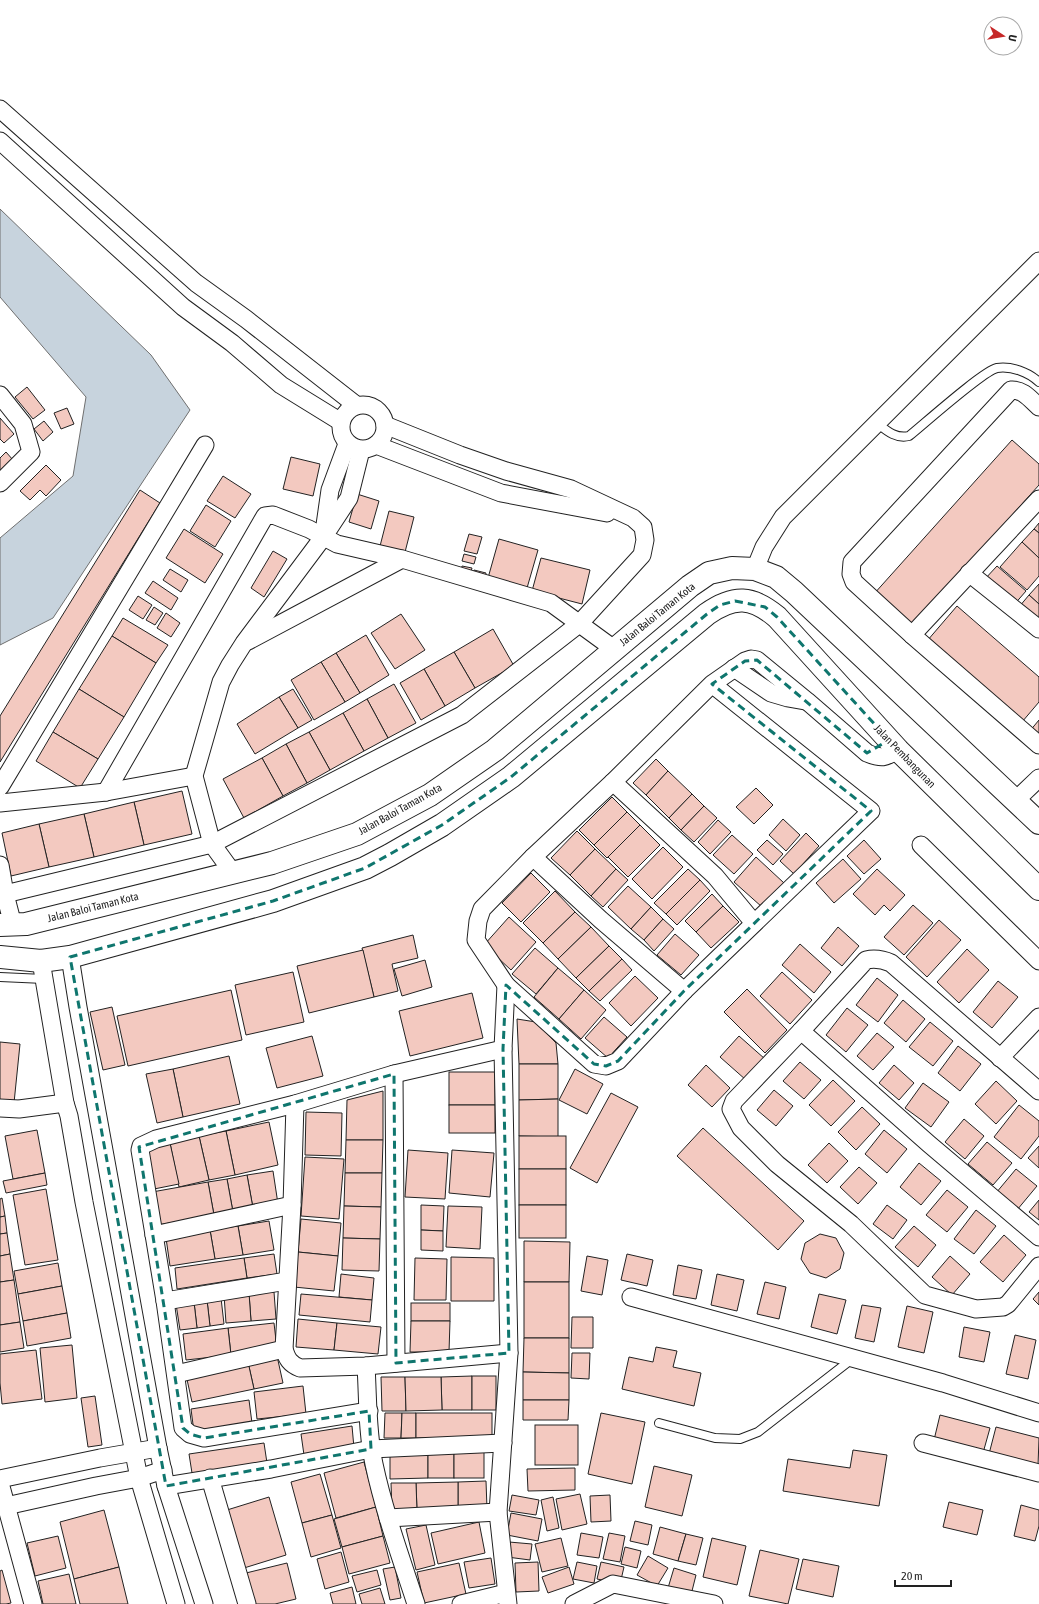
<svg xmlns="http://www.w3.org/2000/svg" width="1039" height="1604" viewBox="0 0 1039 1604" font-family="'Asap Condensed',sans-serif">
  <style>
    .water { fill: #c7d3dd; stroke: #6f6f6f }
    .building { fill: #f3c9c0; stroke: #222 }
    .lines { fill: none; stroke-linecap: round; stroke-linejoin: round }
    .lane-casing { stroke: #222; stroke-width: 10 }
    .street-casing { stroke: #222; stroke-width: 19 }
    .highway-casing { stroke: #222; stroke-width: 24 }
    .lane { stroke: #fff; stroke-width: 8 }
    .street { stroke: #fff; stroke-width: 17 }
    .highway { stroke: #fff; stroke-width: 22 }
    .marked { fill: none; stroke: #0f766e; stroke-width: 3; stroke-dasharray: 8 5; stroke-linejoin: round }
    .labels { text-anchor: middle; stroke-width: 3; stroke-linejoin: round; paint-order: stroke }
    .street-label { font-size: 11px; fill: #222; stroke: #fff }
  </style>
  <rect width="100%" height="100%" fill="#fff"/>
  <path class="water" d="M0,209L151,355L190,410L53,618L0,645V538L73,476L86,397L0,297Z"/>
  <g class="building">
    <path d="M27,387L45,410L33,419L15,397Z"/>
    <path d="M67,408L74,424L61,429L54,413Z"/>
    <path d="M0,418L14,434L4,443L0,439Z"/>
    <path d="M44,421L53,432L43,441L34,429Z"/>
    <path d="M1012,440L1039,464V485L910,629L873,595Z"/>
    <path d="M6,452L13,460L0,472V458Z"/>
    <path d="M291,457L320,464L313,496L283,489Z"/>
    <path d="M46,465L61,480L46,496L40,490L30,500L20,491Z"/>
    <path d="M223,476L251,494L235,518L207,501Z"/>
    <path d="M140,490L160,503L0,762V716Z"/>
    <path d="M357,494L379,501L371,529L349,522Z"/>
    <path d="M206,505L231,521L215,547L190,531Z"/>
    <path d="M389,511L414,517L404,556L379,550Z"/>
    <path d="M1039,523V533L1034,529Z"/>
    <path d="M184,529L223,554L205,583L166,558Z"/>
    <path d="M1034,529L1039,533V558L1022,542Z"/>
    <path d="M469,534L482,537L477,554L464,551Z"/>
    <path d="M499,539L538,550L527,588L488,578Z"/>
    <path d="M1022,542L1039,558V576L1027,590L1000,567Z"/>
    <path d="M273,551L287,559L264,597L251,588Z"/>
    <path d="M464,554L476,557L474,564L462,561Z"/>
    <path d="M541,558L590,570L582,604L532,591Z"/>
    <path d="M462,566L472,568L470,575L460,573Z"/>
    <path d="M997,566L1026,591L1013,606L984,580Z"/>
    <path d="M170,569L188,580L181,592L163,580Z"/>
    <path d="M474,570L486,573L485,580L472,577Z"/>
    <path d="M153,581L178,598L171,610L145,593Z"/>
    <path d="M1039,584V604L1029,595Z"/>
    <path d="M1029,595L1039,604V625L1019,607Z"/>
    <path d="M138,596L152,605L143,619L129,610Z"/>
    <path d="M957,606L1039,677V702L1022,722L927,641Z"/>
    <path d="M154,607L163,613L155,625L146,620Z"/>
    <path d="M166,613L180,623L171,637L157,628Z"/>
    <path d="M401,614L425,650L395,669L371,633Z"/>
    <path d="M123,618L168,645L156,663L112,636Z"/>
    <path d="M493,629L514,666L475,688L454,652Z"/>
    <path d="M366,635L389,675L360,693L336,653Z"/>
    <path d="M112,636L156,663L124,717L79,689Z"/>
    <path d="M454,652L475,688L445,706L424,669Z"/>
    <path d="M336,653L360,693L345,702L321,662Z"/>
    <path d="M321,662L345,702L314,720L291,680Z"/>
    <path d="M424,669L445,706L421,720L400,683Z"/>
    <path d="M394,684L416,723L388,738L367,699Z"/>
    <path d="M79,689L124,717L98,759L53,732Z"/>
    <path d="M293,689L312,720L298,728L279,697Z"/>
    <path d="M279,697L298,728L255,754L237,724Z"/>
    <path d="M367,699L388,738L364,751L343,713Z"/>
    <path d="M343,713L364,751L330,770L309,732Z"/>
    <path d="M1039,720V740L1029,732Z"/>
    <path d="M53,732L98,759L80,788L36,761Z"/>
    <path d="M309,732L330,770L307,783L286,744Z"/>
    <path d="M286,744L307,783L283,796L262,758Z"/>
    <path d="M262,758L283,796L244,818L223,779Z"/>
    <path d="M656,759L668,771L646,795L633,783Z"/>
    <path d="M668,771L692,794L669,818L646,795Z"/>
    <path d="M756,788L773,805L754,824L736,807Z"/>
    <path d="M182,791L192,834L144,845L134,802Z"/>
    <path d="M692,794L704,806L681,830L669,818Z"/>
    <path d="M612,797L627,812L594,845L579,830Z"/>
    <path d="M134,802L144,845L94,857L84,814Z"/>
    <path d="M704,806L717,818L694,842L681,830Z"/>
    <path d="M627,812L640,825L607,858L594,845Z"/>
    <path d="M84,814L94,857L49,867L39,824Z"/>
    <path d="M783,819L800,835L786,851L769,835Z"/>
    <path d="M718,820L731,832L710,854L698,842Z"/>
    <path d="M39,824L49,867L11,876L2,833Z"/>
    <path d="M640,825L660,845L628,877L608,857Z"/>
    <path d="M577,831L595,849L570,875L551,858Z"/>
    <path d="M806,833L819,846L794,874L780,861Z"/>
    <path d="M732,835L753,854L734,874L713,855Z"/>
    <path d="M767,840L783,854L773,865L757,850Z"/>
    <path d="M864,840L881,859L864,874L847,856Z"/>
    <path d="M663,847L683,867L652,899L632,879Z"/>
    <path d="M595,849L616,869L591,896L570,875Z"/>
    <path d="M756,857L784,883L762,907L734,882Z"/>
    <path d="M843,859L861,879L834,903L816,883Z"/>
    <path d="M616,869L628,880L603,907L591,896Z"/>
    <path d="M688,869L700,880L666,914L654,903Z"/>
    <path d="M877,869L905,895L890,911L884,905L875,915L853,894Z"/>
    <path d="M531,873L550,892L521,922L502,903Z"/>
    <path d="M700,880L710,891L677,925L666,914Z"/>
    <path d="M628,886L651,907L631,929L608,907Z"/>
    <path d="M555,891L575,912L543,943L523,923Z"/>
    <path d="M712,894L723,906L696,932L685,921Z"/>
    <path d="M913,905L933,923L904,955L884,937Z"/>
    <path d="M723,906L739,922L711,948L696,932Z"/>
    <path d="M651,907L663,919L644,940L631,929Z"/>
    <path d="M575,912L591,927L558,959L543,943Z"/>
    <path d="M509,917L536,942L511,970L484,945Z"/>
    <path d="M663,919L674,929L654,951L644,940Z"/>
    <path d="M939,920L961,940L927,977L906,957Z"/>
    <path d="M591,927L609,946L576,978L558,959Z"/>
    <path d="M838,927L859,946L842,966L821,948Z"/>
    <path d="M675,934L699,955L681,975L657,955Z"/>
    <path d="M413,935L418,958L392,964L398,991L374,997L362,948Z"/>
    <path d="M800,944L831,972L814,993L782,965Z"/>
    <path d="M609,946L622,959L589,991L576,978Z"/>
    <path d="M535,948L558,968L536,994L512,974Z"/>
    <path d="M967,949L989,970L959,1003L937,982Z"/>
    <path d="M363,950L374,997L309,1013L297,966Z"/>
    <path d="M622,959L632,970L600,1001L589,991Z"/>
    <path d="M425,960L432,987L402,996L394,969Z"/>
    <path d="M558,968L584,990L559,1019L534,997Z"/>
    <path d="M293,972L304,1022L246,1035L235,985Z"/>
    <path d="M782,972L812,1000L790,1024L760,996Z"/>
    <path d="M635,976L658,998L631,1026L609,1003Z"/>
    <path d="M877,978L898,995L878,1022L856,1005Z"/>
    <path d="M998,981L1018,997L992,1028L973,1012Z"/>
    <path d="M747,989L787,1030L765,1053L724,1012Z"/>
    <path d="M231,990L242,1040L128,1066L117,1016Z"/>
    <path d="M584,990L606,1010L581,1039L559,1019Z"/>
    <path d="M472,993L483,1038L410,1056L399,1011Z"/>
    <path d="M903,1000L925,1019L906,1042L884,1023Z"/>
    <path d="M112,1007L125,1065L103,1070L90,1012Z"/>
    <path d="M847,1008L868,1025L846,1052L826,1035Z"/>
    <path d="M604,1017L627,1037L608,1058L585,1038Z"/>
    <path d="M517,1019L536,1022L556,1043L558,1064H519Z"/>
    <path d="M930,1022L953,1041L933,1066L909,1047Z"/>
    <path d="M877,1033L894,1047L873,1070L857,1056Z"/>
    <path d="M312,1036L323,1076L277,1088L266,1048Z"/>
    <path d="M739,1036L765,1059L746,1080L720,1057Z"/>
    <path d="M0,1042L20,1044L14,1103L0,1101Z"/>
    <path d="M958,1046L981,1064L960,1091L938,1073Z"/>
    <path d="M229,1056L240,1104L183,1117L173,1069Z"/>
    <path d="M800,1062L821,1080L804,1099L783,1081Z"/>
    <path d="M519,1064H558V1099L519,1100Z"/>
    <path d="M706,1065L730,1088L712,1107L688,1085Z"/>
    <path d="M894,1065L914,1083L899,1100L879,1083Z"/>
    <path d="M173,1069L183,1117L157,1123L146,1074Z"/>
    <path d="M575,1069L603,1084L587,1114L559,1100Z"/>
    <rect x="449" y="1072" width="46" height="33"/>
    <path d="M833,1080L855,1101L831,1126L809,1105Z"/>
    <path d="M996,1081L1017,1101L996,1124L975,1104Z"/>
    <path d="M923,1083L949,1102L931,1127L905,1108Z"/>
    <path d="M774,1090L793,1106L776,1126L757,1110Z"/>
    <path d="M383,1091V1140H346L347,1100Z"/>
    <path d="M611,1093L638,1107L597,1183L570,1168Z"/>
    <path d="M558,1099V1137L519,1136V1100Z"/>
    <rect x="449" y="1105" width="46" height="28"/>
    <path d="M1019,1105L1039,1121V1136L1021,1159L994,1137Z"/>
    <path d="M862,1107L880,1124L856,1150L838,1132Z"/>
    <path d="M306,1112L342,1113L341,1156L305,1155Z"/>
    <path d="M964,1119L984,1136L965,1159L945,1142Z"/>
    <path d="M269,1122L278,1165L235,1175L226,1131Z"/>
    <path d="M703,1128L804,1221L778,1250L677,1156Z"/>
    <path d="M37,1130L45,1173L13,1179L5,1136Z"/>
    <path d="M884,1130L907,1149L887,1173L865,1154Z"/>
    <path d="M226,1131L235,1175L209,1180L199,1136Z"/>
    <path d="M199,1136L209,1180L179,1187L170,1143Z"/>
    <rect x="519" y="1136" width="47" height="33"/>
    <path d="M346,1140H383L382,1173H345Z"/>
    <path d="M987,1142L1012,1163L993,1185L968,1164Z"/>
    <path d="M170,1143L179,1184L154,1189L145,1148Z"/>
    <path d="M829,1143L848,1161L827,1183L808,1165Z"/>
    <path d="M1039,1146V1168L1028,1158Z"/>
    <path d="M408,1150L448,1153L445,1199L405,1197Z"/>
    <path d="M452,1150L494,1153L490,1197L449,1193Z"/>
    <path d="M305,1157L344,1159L339,1219L301,1216Z"/>
    <path d="M919,1163L941,1181L921,1205L900,1187Z"/>
    <path d="M859,1167L877,1183L858,1204L840,1187Z"/>
    <rect x="519" y="1169" width="47" height="36"/>
    <path d="M1016,1169L1037,1186L1017,1210L996,1193Z"/>
    <path d="M273,1171L278,1204L253,1208L247,1175Z"/>
    <path d="M45,1173L47,1185L6,1193L3,1181Z"/>
    <path d="M345,1173H382L381,1207L344,1206Z"/>
    <path d="M247,1175L253,1208L233,1212L227,1179Z"/>
    <path d="M227,1179L233,1212L214,1215L208,1182Z"/>
    <path d="M208,1182L214,1215L158,1225L152,1192Z"/>
    <path d="M46,1189L58,1260L25,1265L13,1195Z"/>
    <path d="M947,1190L968,1207L947,1232L926,1215Z"/>
    <path d="M2,1198L5,1216L0,1217V1199Z"/>
    <path d="M1039,1200V1220L1029,1212Z"/>
    <path d="M421,1205L444,1206L443,1231L421,1230Z"/>
    <rect x="519" y="1205" width="47" height="33"/>
    <path d="M887,1205L907,1220L893,1239L873,1224Z"/>
    <path d="M344,1206L381,1207L380,1239L343,1238Z"/>
    <path d="M448,1206L482,1207L480,1249L446,1247Z"/>
    <path d="M976,1210L996,1226L974,1254L954,1239Z"/>
    <path d="M5,1216L7,1233L0,1234V1217Z"/>
    <path d="M301,1219L341,1223L338,1256L298,1252Z"/>
    <path d="M269,1221L274,1250L243,1255L238,1226Z"/>
    <path d="M238,1226L243,1255L215,1259L210,1230Z"/>
    <path d="M914,1226L936,1245L918,1267L895,1247Z"/>
    <path d="M210,1230L215,1259L170,1266L166,1238Z"/>
    <path d="M421,1230L443,1231V1251L421,1250Z"/>
    <path d="M7,1233L10,1254L0,1256V1234Z"/>
    <path d="M820,1234L836,1238L844,1253L840,1269L826,1278L810,1273L801,1259L805,1243Z"/>
    <path d="M1004,1235L1026,1255L1003,1282L980,1262Z"/>
    <path d="M343,1238L380,1239L379,1271L342,1270Z"/>
    <path d="M524,1241L570,1242L569,1282H524Z"/>
    <path d="M298,1252L338,1256L334,1291L294,1287Z"/>
    <path d="M10,1254L14,1280L0,1282V1256Z"/>
    <path d="M274,1254L277,1274L247,1278L244,1258Z"/>
    <path d="M627,1254L653,1260L647,1286L621,1280Z"/>
    <path d="M587,1256L608,1260L602,1295L581,1291Z"/>
    <path d="M950,1256L970,1274L952,1295L932,1277Z"/>
    <path d="M451,1257L494,1258V1301H451Z"/>
    <path d="M244,1258L247,1278L177,1289L175,1268Z"/>
    <path d="M415,1258L447,1259L446,1300H414Z"/>
    <path d="M58,1263L62,1286L18,1294L14,1271Z"/>
    <path d="M678,1265L702,1270L696,1299L673,1295Z"/>
    <path d="M341,1274L374,1278L372,1300L339,1297Z"/>
    <path d="M717,1274L744,1280L737,1311L711,1305Z"/>
    <path d="M14,1280L20,1322L0,1325V1282Z"/>
    <rect x="524" y="1282" width="45" height="56"/>
    <path d="M765,1282L786,1287L779,1319L757,1314Z"/>
    <path d="M62,1286L67,1313L23,1321L18,1294Z"/>
    <path d="M274,1292L276,1319L251,1321L249,1293Z"/>
    <path d="M1039,1292V1305L1033,1299Z"/>
    <path d="M249,1293L251,1321L226,1323L224,1295Z"/>
    <path d="M301,1294L372,1300L370,1322L299,1315Z"/>
    <path d="M819,1294L846,1300L837,1334L811,1327Z"/>
    <path d="M221,1298L224,1324L210,1326L207,1300Z"/>
    <path d="M207,1300L210,1326L197,1328L194,1302Z"/>
    <path d="M194,1302L197,1328L180,1330L176,1304Z"/>
    <rect x="411" y="1303" width="39" height="18"/>
    <path d="M862,1305L881,1308L874,1342L855,1338Z"/>
    <path d="M907,1306L933,1312L924,1353L898,1347Z"/>
    <path d="M67,1313L71,1338L27,1346L23,1321Z"/>
    <path d="M572,1317H593V1348H571Z"/>
    <path d="M298,1319L337,1323L334,1350L296,1347Z"/>
    <path d="M411,1321H450L449,1352H410Z"/>
    <path d="M20,1322L24,1348L0,1352V1325Z"/>
    <path d="M274,1323L277,1349L231,1355L228,1328Z"/>
    <path d="M337,1323L381,1327L378,1354L334,1350Z"/>
    <path d="M964,1327L990,1332L984,1362L959,1357Z"/>
    <path d="M228,1328L231,1355L186,1360L183,1334Z"/>
    <path d="M1015,1335L1036,1340L1028,1379L1006,1374Z"/>
    <path d="M524,1338H569V1373L523,1372Z"/>
    <path d="M72,1345L77,1398L45,1402L40,1348Z"/>
    <path d="M656,1347L677,1351L673,1367L701,1373L694,1406L622,1389L629,1357L653,1362Z"/>
    <path d="M36,1350L42,1399L2,1404L0,1383V1354Z"/>
    <path d="M572,1353H590L589,1379L571,1378Z"/>
    <path d="M277,1356L283,1383L254,1389L248,1362Z"/>
    <path d="M248,1362L254,1389L192,1402L186,1375Z"/>
    <path d="M523,1372L569,1373V1400H523Z"/>
    <path d="M472,1376V1410H442L441,1377Z"/>
    <rect x="472" y="1376" width="24" height="34"/>
    <path d="M381,1377H405L406,1411H382Z"/>
    <path d="M405,1377H441L442,1410L406,1411Z"/>
    <path d="M303,1386L306,1414L257,1419L254,1392Z"/>
    <path d="M95,1396L102,1445L88,1447L81,1398Z"/>
    <path d="M249,1400L252,1423L194,1432L191,1409Z"/>
    <path d="M523,1400H569L568,1420H523Z"/>
    <path d="M385,1413H402L401,1438H384Z"/>
    <path d="M402,1413H416V1438H401Z"/>
    <rect x="416" y="1413" width="76" height="25"/>
    <path d="M601,1413L645,1422L632,1484L588,1474Z"/>
    <path d="M940,1415L990,1428L983,1453L934,1440Z"/>
    <rect x="535" y="1425" width="43" height="40"/>
    <path d="M352,1426L354,1448L304,1455L301,1434Z"/>
    <path d="M996,1427L1039,1438L1038,1466L989,1454Z"/>
    <path d="M264,1443L267,1463L192,1473L189,1454Z"/>
    <path d="M853,1450L887,1455L879,1506L783,1491L788,1459L850,1468Z"/>
    <path d="M428,1451V1478L390,1479V1452Z"/>
    <rect x="428" y="1451" width="26" height="27"/>
    <rect x="454" y="1451" width="30" height="27"/>
    <path d="M364,1462L376,1507L336,1518L324,1473Z"/>
    <path d="M654,1466L692,1475L682,1516L645,1507Z"/>
    <path d="M575,1468V1490L528,1491L527,1469Z"/>
    <path d="M320,1474L332,1515L302,1523L291,1482Z"/>
    <path d="M486,1481L487,1509H458V1482Z"/>
    <path d="M458,1482V1509L417,1511L416,1483Z"/>
    <path d="M391,1483H416L417,1511H392Z"/>
    <path d="M580,1494L587,1524L562,1530L556,1499Z"/>
    <path d="M512,1495L539,1500L536,1515L509,1511Z"/>
    <path d="M610,1495L611,1521L591,1522L590,1496Z"/>
    <path d="M269,1497L286,1555L244,1568L227,1510Z"/>
    <path d="M553,1497L559,1528L547,1531L541,1500Z"/>
    <path d="M949,1502L983,1510L977,1535L943,1527Z"/>
    <path d="M1021,1505L1039,1510V1526L1035,1541L1014,1536Z"/>
    <path d="M376,1507L383,1536L342,1547L334,1519Z"/>
    <path d="M104,1510L119,1567L74,1579L60,1522Z"/>
    <path d="M511,1513L542,1519L538,1541L507,1535Z"/>
    <path d="M332,1515L341,1548L311,1557L302,1523Z"/>
    <path d="M635,1521L652,1525L648,1545L630,1541Z"/>
    <path d="M479,1522L485,1553L438,1564L431,1533Z"/>
    <path d="M426,1525L435,1565L416,1570L406,1529Z"/>
    <path d="M660,1527L686,1534L678,1561L653,1554Z"/>
    <path d="M581,1533L603,1537L599,1558L577,1555Z"/>
    <path d="M609,1533L625,1536L620,1562L603,1559Z"/>
    <path d="M686,1534L703,1538L696,1565L678,1561Z"/>
    <path d="M58,1536L66,1568L35,1576L27,1543Z"/>
    <path d="M383,1536L390,1563L349,1574L342,1547Z"/>
    <path d="M561,1538L568,1566L542,1572L535,1544Z"/>
    <path d="M712,1538L746,1546L737,1585L703,1577Z"/>
    <path d="M509,1542L532,1544L530,1560L507,1557Z"/>
    <path d="M625,1547L641,1551L637,1568L621,1564Z"/>
    <path d="M760,1550L799,1559L788,1604L749,1596Z"/>
    <path d="M341,1552L349,1582L325,1589L317,1559Z"/>
    <path d="M648,1556L668,1568L657,1586L637,1575Z"/>
    <path d="M491,1558L495,1584L469,1588L464,1562Z"/>
    <path d="M803,1559L839,1566L833,1597L796,1589Z"/>
    <path d="M538,1562L539,1591L516,1592L515,1563Z"/>
    <path d="M577,1562L597,1566L594,1583L573,1579Z"/>
    <path d="M601,1562L624,1567L620,1584L597,1579Z"/>
    <path d="M287,1563L296,1599L275,1604H253L246,1573Z"/>
    <path d="M459,1563L466,1594L424,1603L417,1572Z"/>
    <path d="M119,1567L128,1604H80L74,1579Z"/>
    <path d="M395,1567L401,1598L390,1600L383,1569Z"/>
    <path d="M569,1567L574,1584L548,1593L542,1577Z"/>
    <path d="M674,1568L696,1575L691,1595L668,1588Z"/>
    <path d="M2,1570L11,1603L6,1604H0V1571Z"/>
    <path d="M377,1570L381,1585L357,1592L352,1576Z"/>
    <path d="M69,1574L76,1604H43L38,1581Z"/>
    <path d="M352,1587L356,1604H333L330,1593Z"/>
    <path d="M380,1588L385,1604H362L359,1594Z"/>
  </g>
  <g class="lines">
    <defs>
      <g id="lane">
        <path d="M877,423C887,431 896,439 909,436C924,424 983,371 997,368C1012,366 1028,372 1039,382"/>
        <path d="M0,977L44,979"/>
        <path d="M659,1423L715,1438L740,1439L758,1432L852,1359"/>
      </g>
      <g id="street">
        <path d="M0,109L196,283L246,319L356,405"/>
        <path d="M0,141L183,307L232,343L281,385L341,422"/>
        <path d="M0,395L23,424L31,452L0,483"/>
        <circle cx="363" cy="427" r="22"/>
        <path d="M1039,407C1031,400 1023,389 1011,390L852,562L851,574L854,582L912,635L1039,745"/>
        <path d="M376,445L501,493L607,513"/>
        <path d="M324,532L330,490L347,444"/>
        <path d="M755,569L764,547L783,517L1039,261"/>
        <path d="M969,573L1039,629"/>
        <path d="M912,635L1039,499"/>
        <path d="M248,641L402,559"/>
        <path d="M734,668L771,693L788,698L805,701"/>
        <path d="M712,684L871,811L684,991L618,1061L606,1066L594,1064L506,985L476,940L478,921L482,909L533,857L613,782L712,684L745,661L751,659L757,660L807,701L867,753C882,759 884,758 898,750"/>
        <path d="M613,782L715,876L754,923"/>
        <path d="M0,787L205,445"/>
        <path d="M106,792L265,516L273,515L309,529L337,544L402,559L551,603L614,649"/>
        <path d="M1016,800L1039,778"/>
        <path d="M0,803L106,792L194,776"/>
        <path d="M921,845L1039,961"/>
        <path d="M533,857L601,920L684,991"/>
        <path d="M0,865L5,894L13,925"/>
        <path d="M233,873L212,844L194,776L221,682L230,665L244,643L324,536L349,498L361,450"/>
        <path d="M5,894L212,844L462,715L579,624L642,555L645,540L643,527L633,518L571,489L506,471L460,455L385,425"/>
        <path d="M70,957L78,1007L158,1448L166,1486L204,1604"/>
        <path d="M41,961L65,1103L69,1116L84,1202L139,1478L176,1604"/>
        <path d="M506,985L503,1049L509,1353L498,1512L508,1604"/>
        <path d="M801,1031L929,1144L1039,1237"/>
        <path d="M1000,1058L1039,1017"/>
        <path d="M394,1074L396,1363"/>
        <path d="M1039,1091L891,963C882,959 875,958 866,960L801,1031L734,1101L731,1109L741,1128L777,1164L851,1224L925,1295L976,1309L1003,1307L1008,1304L1039,1266"/>
        <path d="M295,1104L292,1205L284,1349C287,1359 290,1364 300,1368L366,1366L509,1353"/>
        <path d="M0,1108L19,1109L65,1103"/>
        <path d="M154,1235L292,1205"/>
        <path d="M631,1297L943,1383L1039,1413"/>
        <path d="M165,1301L287,1281"/>
        <path d="M366,1366C368,1398 367,1432 374,1464C384,1511 401,1558 416,1604"/>
        <path d="M176,1374L284,1349"/>
        <path d="M369,1411L204,1438L190,1434L183,1428L165,1301L140,1150L141,1146L156,1139L295,1104L394,1074L503,1049"/>
        <path d="M923,1443L1039,1473"/>
        <path d="M210,1478L247,1604"/>
        <path d="M0,1479L100,1458L158,1448"/>
        <path d="M0,1483L33,1604"/>
        <path d="M166,1486L271,1469L371,1449L503,1443"/>
        <path d="M6,1506L96,1486L139,1478L163,1470"/>
        <path d="M388,1518L498,1512"/>
        <path d="M461,1604L506,1593"/>
        <path d="M574,1604L613,1584L714,1604"/>
      </g>
      <g id="highway">
        <path d="M0,925L26,924L272,863L357,834L430,795L495,750L690,586L709,573L732,568L755,569L776,577L794,592L1039,823"/>
        <path d="M0,957L41,961L70,957L273,901L365,868L390,855L442,825L511,777L707,614C734,595 752,596 777,617L898,750L1039,889"/>
      </g>
    </defs>
    <use href="#lane" class="lane-casing"/>
    <use href="#street" class="street-casing"/>
    <use href="#highway" class="highway-casing"/>
    <use href="#lane" class="lane"/>
    <use href="#street" class="street"/>
    <use href="#highway" class="highway"/>
  </g>
  <path class="marked" d="M735,601L765,607L777,617L889,740L867,753L757,660L745,661L712,684L871,811L684,991L618,1061L606,1066L594,1064L506,985L503,1049L509,1353L396,1363L394,1074L139,1147L183,1428L190,1434L204,1438L369,1411L371,1449L166,1486L70,957L273,901L365,868L442,825L511,777L707,614L720,605Z"/>
  <g class="labels">
    <g class="street-label">
      <text transform="translate(657 614) rotate(-39)" y="4">Jalan Baloi Taman Kota</text>
      <text transform="translate(905 756) rotate(46)" y="4">Jalan Pembangunan</text>
      <text transform="translate(400 809) rotate(-29)" y="4">Jalan Baloi Taman Kota</text>
      <text transform="translate(93 907) rotate(-14)" y="4">Jalan Baloi Taman Kota</text>
    </g>
  </g>
  <g transform="translate(1003 36) rotate(102)"><circle r="19" fill="#ffffff" stroke="#a7a7a7"/>
  <path d="M0-3L7 15L0 10L-7 15Z" fill="#c62828"/>
  <text y="-6" font-size="11" font-weight="bold" text-anchor="middle" fill="#222222">U</text>
  </g>
  <path d="M895 1580v6h56v-6" fill="none" stroke="#222222" stroke-width="2"/>
  <text x="901" y="1580" font-size="12" fill="#222222" stroke="#ffffff" stroke-width="3" paint-order="stroke">20 m</text>
</svg>
